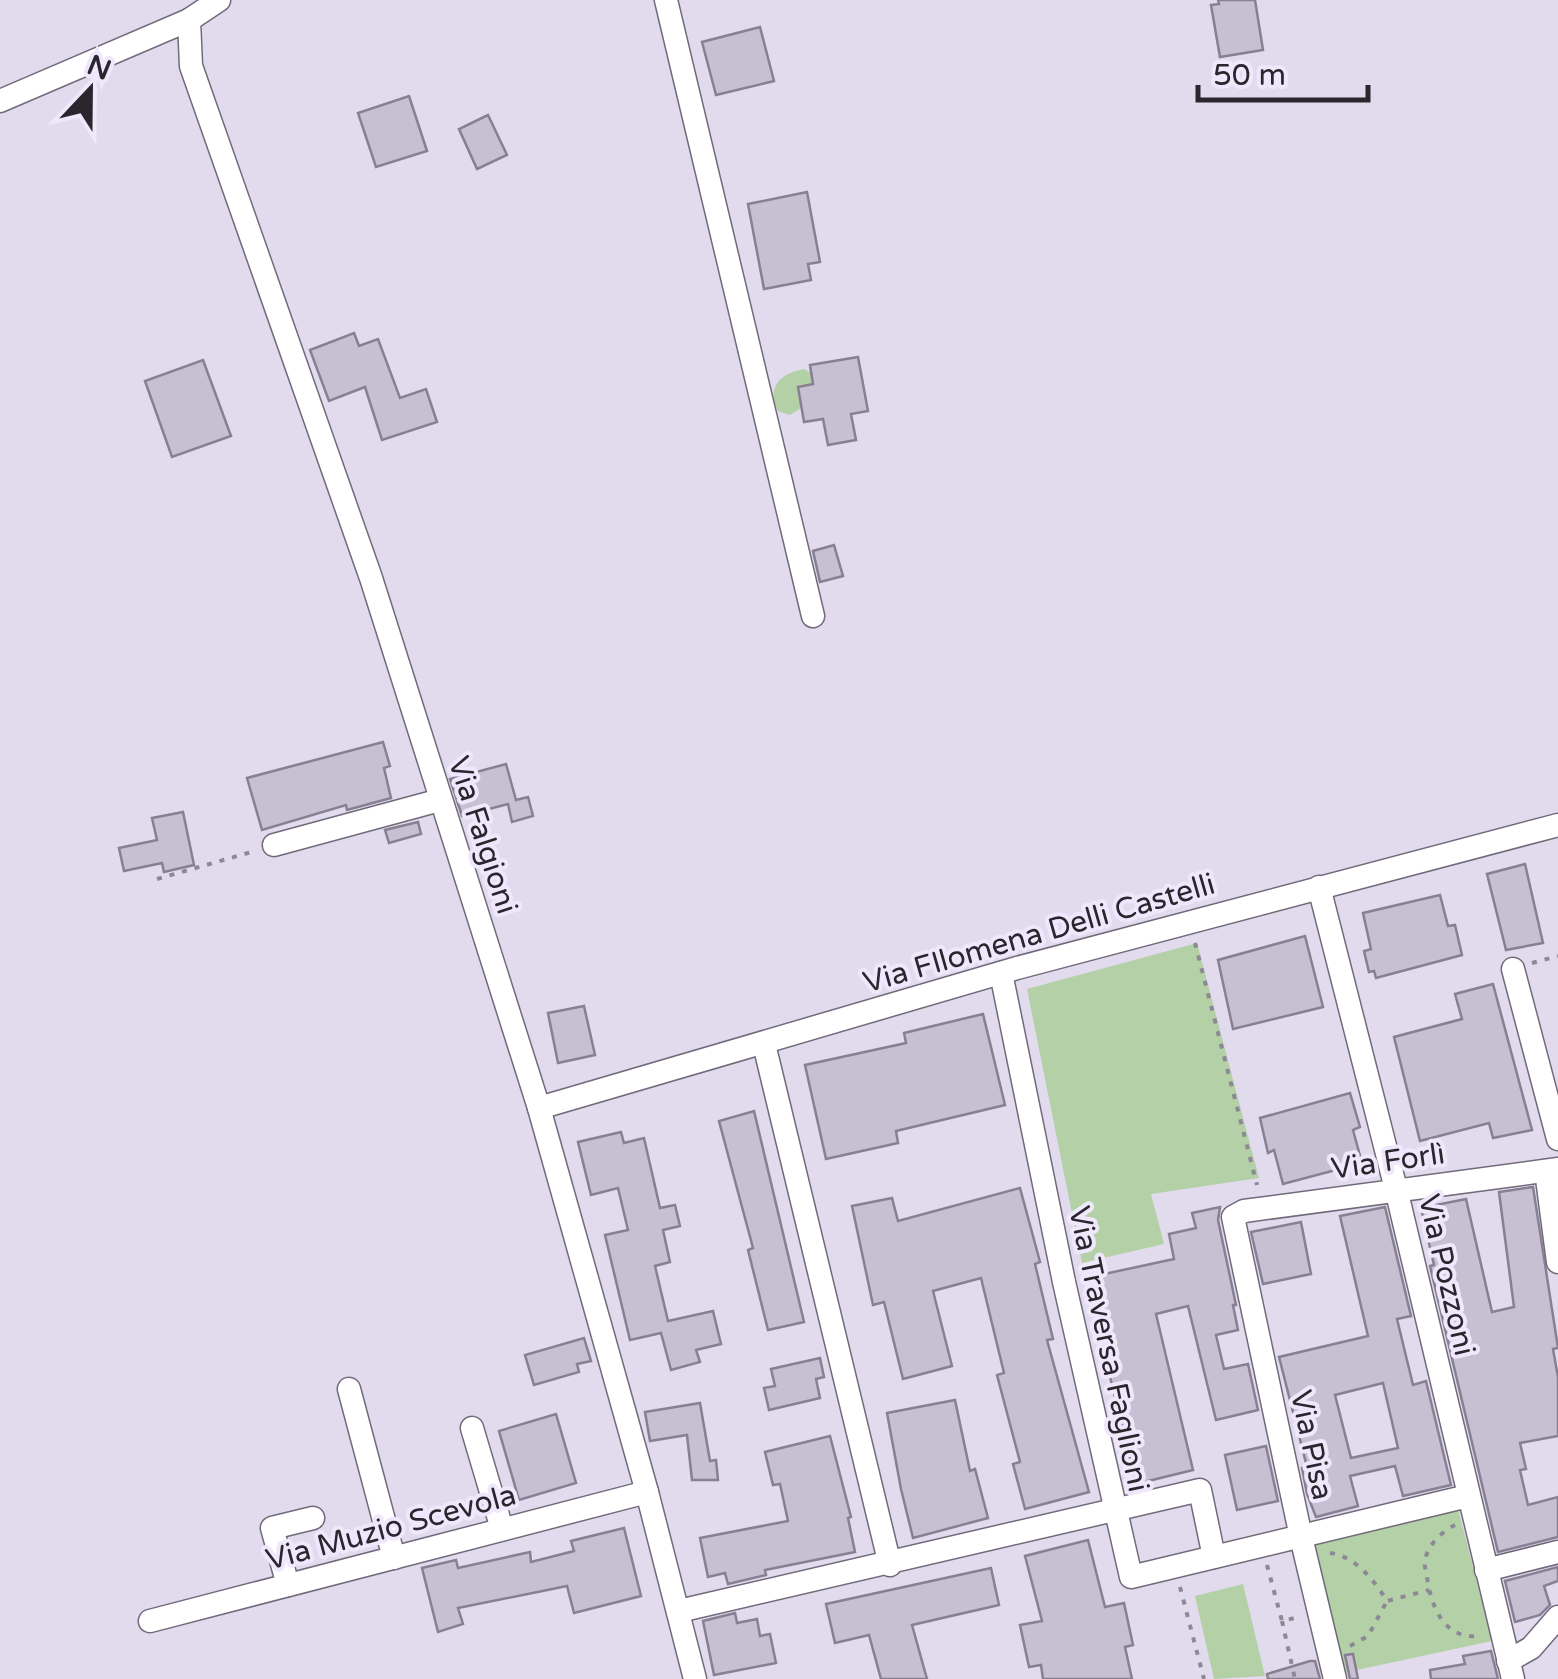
<svg xmlns="http://www.w3.org/2000/svg" width="1558" height="1679" viewBox="0 0 1558 1679" font-family="'Varela Round',sans-serif">
  <style>
    .green { fill: #b3d0a7 }
    .building { fill: #c7c0d3; stroke: #878092; stroke-width: 2.5; fill-rule: evenodd }
    .lines { fill: none; stroke-linecap: round; stroke-linejoin: round }
    .minor-casing { stroke: #706a7b; stroke-width: 25 }
    .path { stroke: #8d8895; stroke-width: 4; stroke-dasharray: 5 8; stroke-linecap: butt }
    .minor { stroke: #fff; stroke-width: 22 }
    .labels { text-anchor: middle; stroke-width: 8; stroke-linejoin: round; paint-order: stroke }
    .street-label { font-size: 30px; fill: #29262d; stroke: #efe8fc }
  </style>
  <rect width="100%" height="100%" fill="#e2dbee"/>
  <g class="green">
    <path d="M805,369L820,380L806,405L790,415L778,411C765,387 782,372 805,369Z"/>
    <path d="M1197,943L1259,1178L1151,1194L1164,1244L1082,1263L1027,989Z"/>
    <path d="M1457,1505L1492,1641L1338,1674L1306,1543Z"/>
    <path d="M1243,1584L1265,1676L1214,1679L1195,1596Z"/>
  </g>
  <g class="building">
    <path d="M1218,0H1255L1263,50L1220,57L1211,5L1219,4Z"/>
    <path d="M760,27L774,81L716,95L702,42Z"/>
    <path d="M409,96L427,151L376,167L358,113Z"/>
    <path d="M488,115L507,155L477,169L459,129Z"/>
    <path d="M807,192L820,262L808,264L811,280L764,289L748,204Z"/>
    <path d="M354,333L359,346L378,339L400,398L426,389L437,422L382,440L365,387L329,401L310,350Z"/>
    <path d="M858,357L868,411L851,414L856,440L828,445L823,419L804,422L798,387L813,384L810,365Z"/>
    <path d="M203,360L231,436L172,457L145,381Z"/>
    <path d="M834,545L843,576L820,582L813,551Z"/>
    <path d="M383,742L390,766L384,768L391,798L347,810L346,805L262,830L247,778Z"/>
    <path d="M506,764L516,800L528,797L533,816L512,822L508,804L462,816L450,779Z"/>
    <path d="M183,812L194,865L164,872L162,863L124,871L119,848L157,840L152,818Z"/>
    <path d="M418,822L421,834L389,843L385,830Z"/>
    <path d="M1525,864L1543,943L1506,950L1487,874Z"/>
    <path d="M1440,895L1448,926L1455,925L1462,955L1376,978L1374,971L1369,972L1364,951L1371,949L1363,913Z"/>
    <path d="M1305,936L1323,1007L1233,1029L1218,960Z"/>
    <path d="M1493,984L1532,1130L1493,1138L1489,1123L1420,1141L1394,1037L1462,1019L1455,994Z"/>
    <path d="M584,1006L595,1055L558,1063L548,1013Z"/>
    <path d="M983,1014L1005,1105L896,1131L898,1143L826,1159L805,1065L906,1043L904,1033Z"/>
    <path d="M1350,1093L1360,1127L1353,1130L1362,1163L1283,1184L1274,1150L1268,1153L1260,1118Z"/>
    <path d="M754,1111L804,1322L768,1330L748,1250L753,1248L719,1121Z"/>
    <path d="M621,1132L624,1143L644,1138L660,1208L675,1205L680,1226L663,1230L670,1262L655,1266L668,1321L713,1311L721,1344L696,1350L700,1362L671,1370L661,1333L630,1340L605,1235L628,1230L618,1188L591,1195L578,1142Z"/>
    <path d="M1533,1187L1558,1348L1553,1349L1558,1377V1436L1520,1443L1526,1469L1520,1470L1528,1505L1558,1497V1537L1498,1552L1430,1266L1434,1265L1421,1208L1466,1199L1492,1312L1514,1307L1499,1192Z"/>
    <path d="M1020,1188L1040,1262L1035,1264L1053,1339L1047,1340L1089,1492L1025,1509L1013,1464L1020,1462L997,1375L1004,1373L981,1278L933,1291L952,1366L903,1379L884,1302L873,1305L852,1206L892,1198L898,1221Z"/>
    <path d="M1220,1207L1218,1220L1236,1305H1233L1238,1330L1216,1335L1224,1369L1248,1364L1258,1410L1216,1420L1188,1306L1156,1314L1193,1470L1136,1484L1104,1352L1112,1350L1095,1276L1174,1259L1169,1234L1196,1228L1192,1213Z"/>
    <path d="M1385,1207L1411,1316L1397,1319L1413,1385L1426,1381L1451,1485L1403,1496L1395,1466L1350,1476L1358,1506L1316,1517L1307,1494L1302,1468L1307,1467L1279,1357L1368,1336L1340,1216ZM1383,1383L1398,1448L1351,1458L1335,1395Z"/>
    <path d="M1301,1222L1311,1274L1263,1284L1251,1232Z"/>
    <path d="M584,1338L591,1361L577,1364L579,1372L534,1385L525,1355Z"/>
    <path d="M820,1358L824,1377L816,1379L820,1398L769,1410L764,1388L775,1386L771,1369Z"/>
    <path d="M955,1400L970,1471L975,1469L988,1518L913,1538L901,1489L887,1413Z"/>
    <path d="M700,1403L710,1461L716,1460L718,1480H692L687,1435L650,1441L645,1412Z"/>
    <path d="M556,1414L576,1483L519,1500L499,1431Z"/>
    <path d="M830,1436L851,1517L848,1518L855,1552L765,1570L766,1575L728,1584L725,1573L708,1577L700,1538L788,1521L780,1484L773,1485L765,1452Z"/>
    <path d="M1266,1446L1278,1501L1237,1510L1225,1455Z"/>
    <path d="M624,1528L641,1596L574,1613L567,1586L458,1608L463,1624L438,1632L422,1568L456,1560L458,1568L530,1552L531,1562L574,1551L571,1541Z"/>
    <path d="M1088,1540L1105,1607L1124,1603L1133,1645L1125,1647L1132,1679H1043L1041,1665L1029,1667L1020,1625L1042,1621L1025,1556Z"/>
    <path d="M1558,1567V1581L1544,1586L1550,1605L1540,1615L1515,1622L1505,1581Z"/>
    <path d="M991,1568L999,1605L912,1625L927,1679H881L869,1635L835,1643L826,1604Z"/>
    <path d="M735,1613L737,1623L757,1619L760,1636L770,1634L776,1663L714,1675L703,1621Z"/>
    <path d="M1491,1651L1498,1679H1431L1430,1670L1465,1664L1463,1656Z"/>
    <path d="M1353,1654L1358,1679H1350L1345,1655Z"/>
    <path d="M1310,1661H1315L1320,1679H1268L1267,1674Z"/>
  </g>
  <g class="lines">
    <defs>
      <g id="minor">
        <path d="M666,0L813,616"/>
        <path d="M189,20L191,66L371,578L539,1108L647,1492L695,1679"/>
        <path d="M0,101L189,20L219,0"/>
        <path d="M274,845L440,800"/>
        <path d="M1319,887L1396,1189L1513,1679"/>
        <path d="M1513,969L1558,1139"/>
        <path d="M1001,973L1064,1282L1131,1577L1468,1496"/>
        <path d="M764,1044L890,1565"/>
        <path d="M539,1108L1017,968L1558,825"/>
        <path d="M1546,1171L1558,1262"/>
        <path d="M349,1389L394,1558"/>
        <path d="M472,1428L502,1529"/>
        <path d="M1486,1570L1558,1552"/>
        <path d="M288,1585L272,1528L313,1518"/>
        <path d="M679,1611L1200,1490L1214,1557"/>
        <path d="M150,1621L647,1492"/>
        <path d="M1508,1661L1531,1648L1558,1617"/>
        <path d="M1335,1679L1301,1537L1233,1217L1244,1211L1558,1169"/>
      </g>
    </defs>
    <use href="#minor" class="minor-casing"/>
    <g class="path">
      <path d="M157,879L255,851"/>
      <path d="M1195,943L1257,1185"/>
      <path d="M1532,963L1558,956"/>
      <path d="M1455,1525C1443,1531 1427,1545 1425,1561C1424,1566 1426,1571 1427,1577C1431,1606 1444,1640 1479,1636"/>
      <path d="M1330,1553C1355,1556 1374,1580 1387,1601L1429,1590"/>
      <path d="M1267,1565L1282,1621L1299,1617"/>
      <path d="M1180,1587L1204,1679"/>
      <path d="M1282,1621L1295,1679"/>
      <path d="M1350,1646L1368,1636L1387,1601"/>
    </g>
    <use href="#minor" class="minor"/>
  </g>
  <g class="labels">
    <g class="street-label">
      <text transform="translate(483 835) rotate(72)" y="10">Via Falgioni</text>
      <text transform="translate(1039 933) rotate(-16)" y="10">Via FIlomena Delli Castelli</text>
      <text transform="translate(1388 1161) rotate(-8)" y="10">Via Forlì</text>
      <text transform="translate(1447 1275) rotate(77)" y="10">Via Pozzoni</text>
      <text transform="translate(1109 1349) rotate(78)" y="10">Via Traversa Faglioni</text>
      <text transform="translate(1312 1445) rotate(78)" y="10">Via Pisa</text>
      <text transform="translate(391 1527) rotate(-15)" y="10">Via Muzio Scevola</text>
    </g>
  </g>
  <g transform="translate(90 90) rotate(22)" stroke="#efe8fc" stroke-width="8" paint-order="stroke">
  <path d="M0-8L18 38L0 25L-18 38Z" fill="#29262d"/>
  <text y="-15" font-size="28" font-weight="bold" text-anchor="middle" fill="#29262d">N</text>
  </g>
  <path d="M1198 85v15h170v-15" fill="none" stroke="#29262d" stroke-width="5"/>
  <text x="1213" y="85" font-size="30" fill="#29262d" stroke="#efe8fc" stroke-width="8" paint-order="stroke">50 m</text>
</svg>
